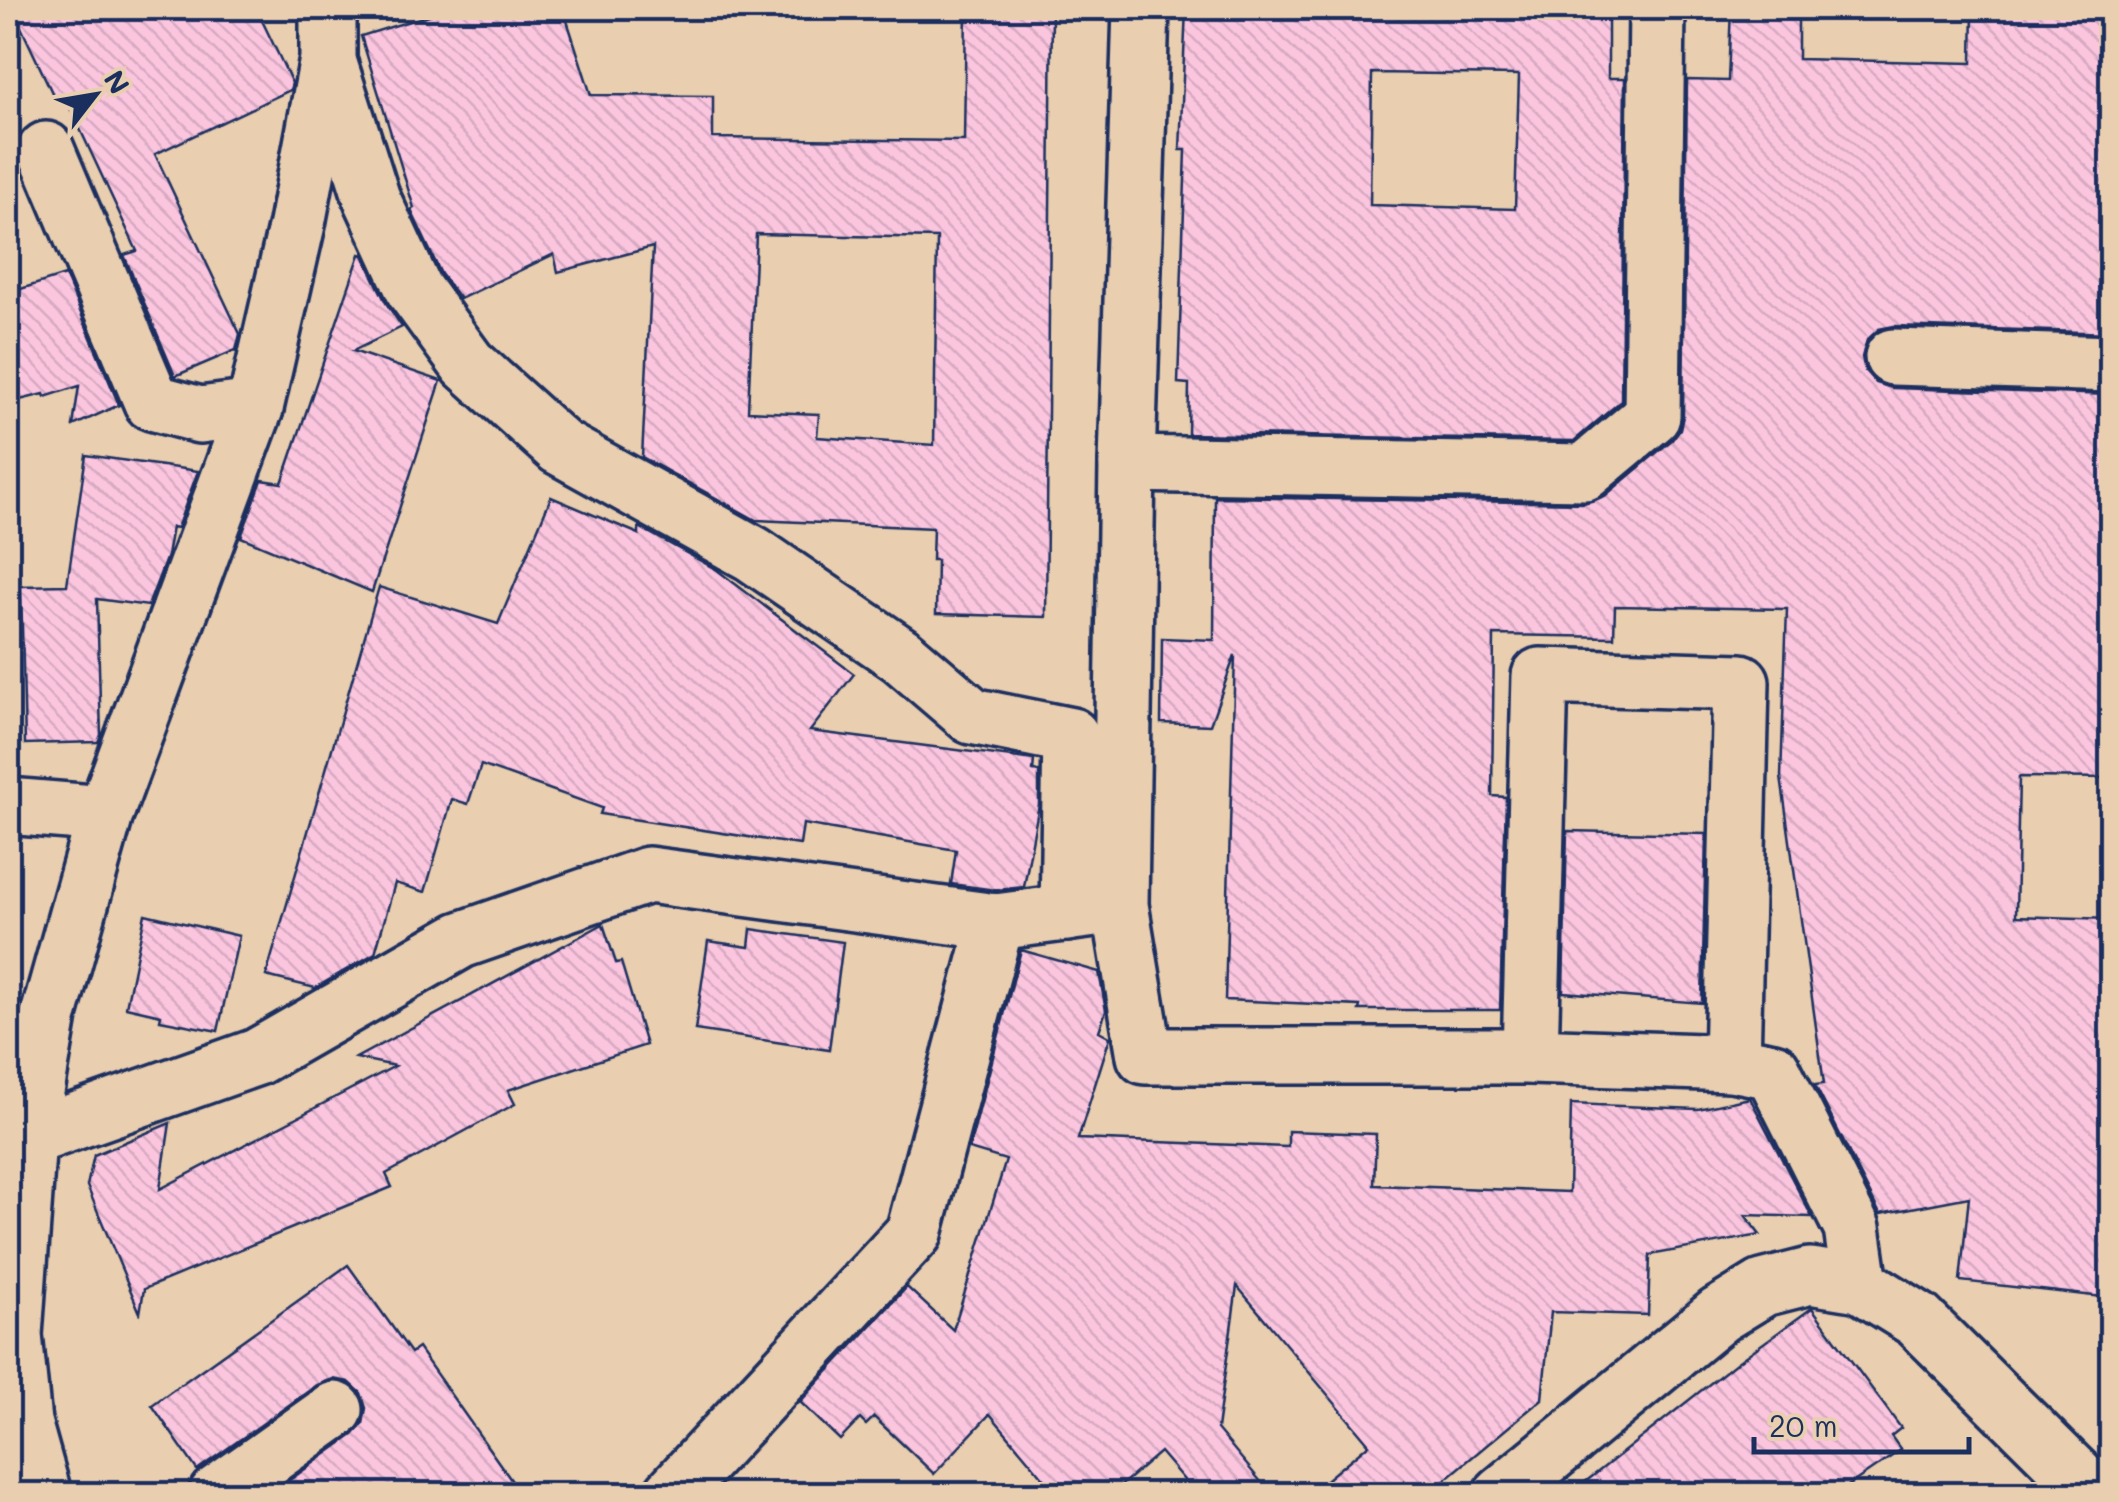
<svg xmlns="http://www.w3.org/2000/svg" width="2119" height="1502" viewBox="0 0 2119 1502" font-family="Mali,sans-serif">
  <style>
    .building { fill: url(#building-back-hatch); stroke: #1b2f5e; stroke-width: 2.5; fill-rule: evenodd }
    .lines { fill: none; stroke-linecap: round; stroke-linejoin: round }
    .minor-casing { stroke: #1b2f5e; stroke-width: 62 }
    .minor { stroke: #e9ceb0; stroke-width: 55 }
  </style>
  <defs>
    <pattern id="building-back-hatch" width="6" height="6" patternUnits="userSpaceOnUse" patternTransform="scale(2.5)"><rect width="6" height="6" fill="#fbc5de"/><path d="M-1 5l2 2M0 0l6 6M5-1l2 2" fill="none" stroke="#d7aac1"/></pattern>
  </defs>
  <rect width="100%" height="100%" fill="#e9ceb0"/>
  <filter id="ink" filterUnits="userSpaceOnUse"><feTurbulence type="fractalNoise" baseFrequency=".01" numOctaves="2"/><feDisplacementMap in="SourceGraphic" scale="20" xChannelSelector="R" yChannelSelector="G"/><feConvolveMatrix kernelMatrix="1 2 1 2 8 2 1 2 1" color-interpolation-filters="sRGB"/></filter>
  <g filter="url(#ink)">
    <g class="building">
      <path d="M12,8H256L292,83L290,90L155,154L240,334L236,350L175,376L124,255L137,251L66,99H55Z"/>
      <path d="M452,8H563L591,95L713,96V138L964,141L966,8H1052L1046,617L936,614L937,560H932L933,528L756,520L642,457L653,247L558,272L554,254L460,299L441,274L411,210L414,208L361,36ZM756,234L937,238L934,445L817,437L819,414L748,411Z"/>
      <path d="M1186,8H1608V78H1625L1621,401L1574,441L1188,434L1189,384L1178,383L1186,150H1180ZM1372,73L1519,75L1515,209L1370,205Z"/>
      <path d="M1731,8H1798V59L1972,63L1973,8H2112V333L1894,326L1879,329L1867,340L1862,357L1865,371L1876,383L1892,388L2112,395V778L2019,777L2016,916L2112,919V1298L1960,1281L1969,1197L1880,1214L1815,1085L1824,1084L1781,777L1787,609L1615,606L1614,637L1494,635L1492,796L1506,797L1500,1010H1359L1360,1006L1225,1000L1235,655L1210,725L1161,723L1162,638L1214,640L1215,497L1584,503L1605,496L1672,440L1680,429L1683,416L1687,80L1728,81Z"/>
      <path d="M360,254L363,255L386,303L402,327L353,351L441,381L372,592L241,537L262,480L282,483Z"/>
      <path d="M65,275L119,405L73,426L79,386L45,397L44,394L8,403V293Z"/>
      <path d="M86,455L198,471L177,528L172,527L167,556L148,606L97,599L101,735L98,742L25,744L21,586L67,585Z"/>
      <path d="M551,497L639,534V527L717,570L854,674L810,731L1034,760L1033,771L1039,772V804L1024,887L996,890L951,884L956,850L803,824L800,845L600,814L602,808L481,765L468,804L452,799L425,892L395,883L375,953L315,988L266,976L379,587L498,624Z"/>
      <path d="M1567,831L1706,834L1702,1003L1563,992Z"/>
      <path d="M145,914L239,936L218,1031L160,1020L161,1015L126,1007Z"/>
      <path d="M603,924L616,963L621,962L646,1045L508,1090L515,1104L386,1174L392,1187L144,1289L140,1313L87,1186L94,1155L170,1123L160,1189L395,1066L356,1058Z"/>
      <path d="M751,929L843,942L829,1050L695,1030L708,941L749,947Z"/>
      <path d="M1021,950L1099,972L1106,1011L1099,1031L1110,1037L1078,1139L1288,1147V1131L1376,1134L1374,1185L1569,1192L1571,1104L1698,1109L1750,1098L1812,1217L1745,1215L1760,1235L1650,1255L1648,1315L1551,1312L1542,1399L1428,1494H1309L1369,1444L1237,1286L1217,1429L1271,1494H1196L1160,1452L1111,1494H1057L990,1414L934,1474L874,1417L866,1425L860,1419L840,1440L800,1402L907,1287L953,1330L1006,1160L969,1149Z"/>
      <path d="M348,1265L411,1353L418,1348L521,1494H270L353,1435L363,1424L366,1408L361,1393L349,1382L333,1379L317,1385L197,1470L152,1405Z"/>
      <path d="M1812,1308L1901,1428L1891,1436L1901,1450L1836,1494H1570L1736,1363Z"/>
    </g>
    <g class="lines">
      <defs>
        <g id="minor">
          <path d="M1141,8L1127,464L1120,905L1145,1056H1530L1732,1063L1773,1071L1852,1228L1860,1284"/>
          <path d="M330,67L372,199L414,290L468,364L560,447L753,554L902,656L972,716L1071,736L1068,913"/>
          <path d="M46,150L152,402L200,415L255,408"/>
          <path d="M1893,357L2112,364"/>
          <path d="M1127,464L1585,472L1652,416L1657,8"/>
          <path d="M8,806L105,814"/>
          <path d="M1530,1056L1540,676L1741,682L1732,1063"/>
          <path d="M28,1138L257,1057L461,940L648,875L996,922L1103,908"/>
          <path d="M43,1494L23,1422L14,1335L28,1138L49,1015L105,814L255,408L297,224L328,59V8"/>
          <path d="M217,1494L335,1410"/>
          <path d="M672,1494L914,1233L996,922"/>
          <path d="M1502,1494L1719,1315L1763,1288L1810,1276L1860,1284L1918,1320L2094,1494"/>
        </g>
      </defs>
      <use href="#minor" class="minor-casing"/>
      <use href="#minor" class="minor"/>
    </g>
  </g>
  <rect width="2119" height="1502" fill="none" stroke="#e9ceb0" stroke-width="40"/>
  <rect x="20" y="20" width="2079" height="1462" fill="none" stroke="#1b2f5e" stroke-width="4" filter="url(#ink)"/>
  <g transform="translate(95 95) rotate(59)" stroke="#e9ceb0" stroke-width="8" paint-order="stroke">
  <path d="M0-8L18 38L0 25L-18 38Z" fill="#1b2f5e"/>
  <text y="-15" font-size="28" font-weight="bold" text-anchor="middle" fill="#1b2f5e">N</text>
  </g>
  <path d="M1754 1437v15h215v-15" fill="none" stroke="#1b2f5e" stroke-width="5"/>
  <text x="1769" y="1437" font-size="30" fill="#1b2f5e" stroke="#e9ceb0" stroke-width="8" paint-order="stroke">20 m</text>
</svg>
